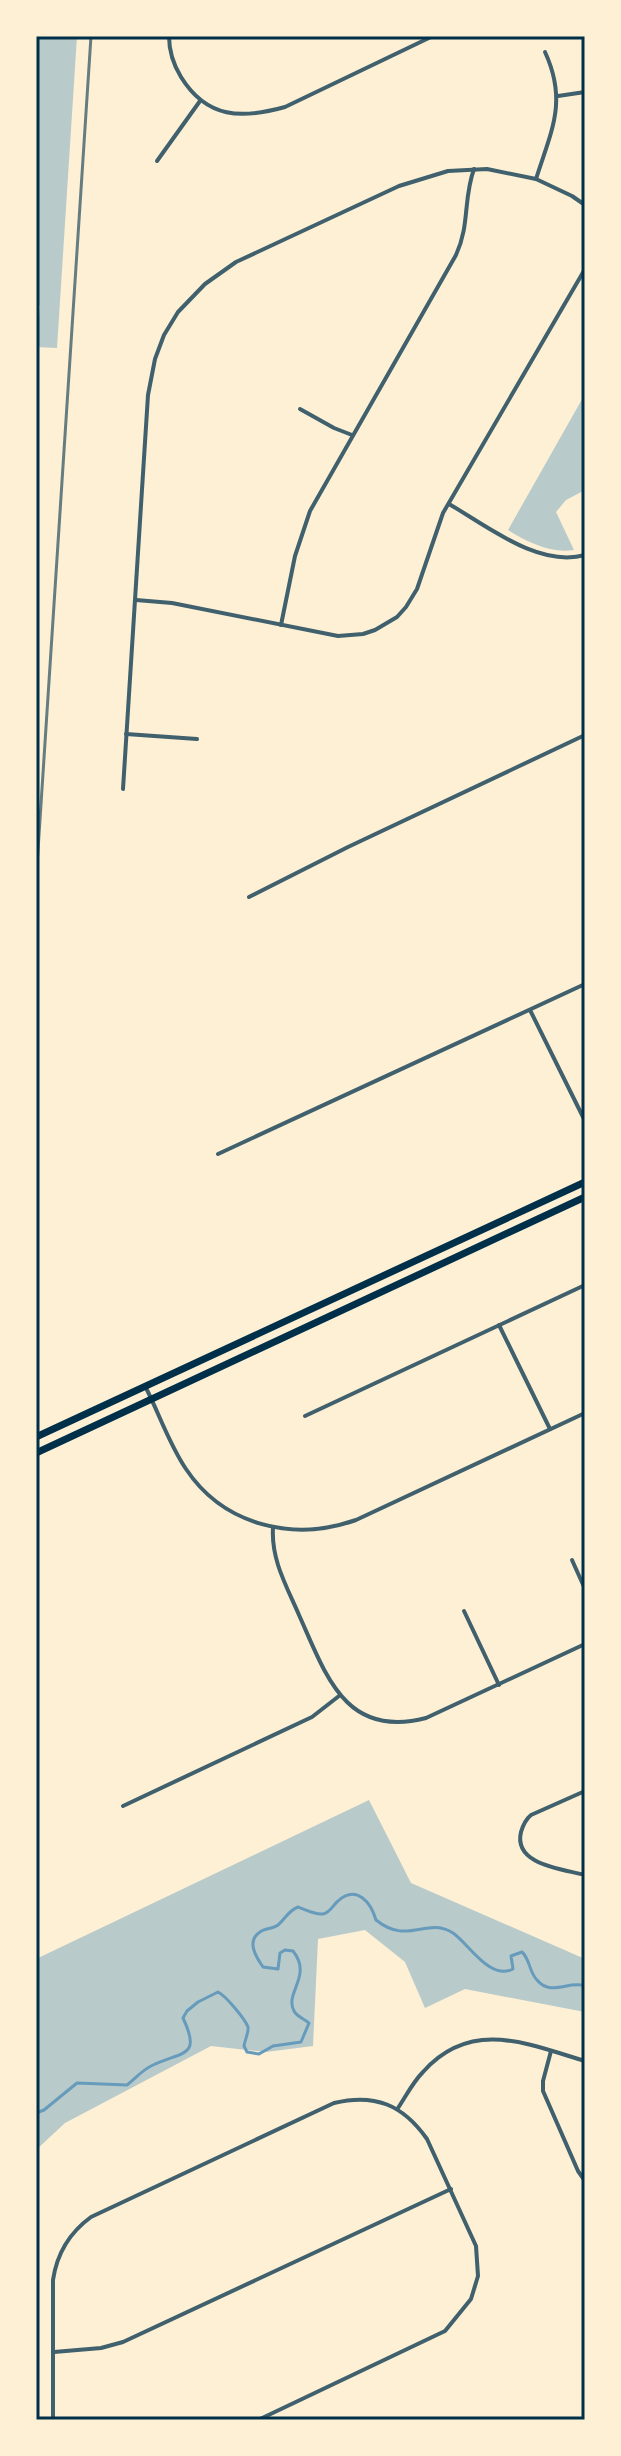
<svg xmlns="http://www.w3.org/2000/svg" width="621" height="2456" viewBox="0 0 621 2456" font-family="'Fira Sans Condensed',sans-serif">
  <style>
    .green { fill: #b9caca }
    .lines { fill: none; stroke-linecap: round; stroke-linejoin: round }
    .stream { stroke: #669bbc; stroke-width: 3 }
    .minor { stroke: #3f606c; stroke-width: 4 }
    .trunk { stroke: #003049; stroke-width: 7 }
    .rail { stroke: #657d81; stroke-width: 3 }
    .neatline { fill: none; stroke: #003049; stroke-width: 3 }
  </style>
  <rect width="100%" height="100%" fill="#fdf0d5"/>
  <g class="green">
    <path d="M36,36H77L57,348L36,347L40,306L36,304Z"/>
    <path d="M585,394V490L566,500L556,512L574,550C552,554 527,542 508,530Z"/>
    <path d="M369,1800L411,1883L585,1959V2012L465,1989L425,2008L405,1962L365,1930L318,1939L313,2046L266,2052L211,2046L65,2123L36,2150V1959Z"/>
  </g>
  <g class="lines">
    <path class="stream" d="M36,2113L44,2110L77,2083L127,2085C136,2078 142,2070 153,2065C182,2051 202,2058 183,2018L187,2011L198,2002L218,1992C226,1996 245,2019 248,2027C249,2032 245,2039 244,2046L247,2052L259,2054L273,2046L301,2042L309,2023C305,2019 297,2017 294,2011C284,1993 313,1976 293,1951L285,1950L280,1953L278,1969L263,1967C256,1957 246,1941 260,1932C265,1928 273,1929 278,1925C286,1918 288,1911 298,1907C306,1910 315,1915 323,1914C331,1912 332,1906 338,1901C357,1884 371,1903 376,1920C408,1946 427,1916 453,1933C469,1944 490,1981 513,1969L511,1956L522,1952C530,1959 529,1972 537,1980C551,1997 569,1980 585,1986"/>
    <g class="minor">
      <path d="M169,36C169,52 173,64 181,77C207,119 242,119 285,107L433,36"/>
      <path d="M558,96L585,92"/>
      <path d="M157,161L200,101"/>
      <path d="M536,179C551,131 568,102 545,52"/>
      <path d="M300,409L334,428L352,435"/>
      <path d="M449,504C487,526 539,568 585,555"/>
      <path d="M136,600L172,603L338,636L363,634L375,630L397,617L406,607L417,589L443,513L585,269"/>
      <path d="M281,625L295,556L310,511L456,255C470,225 463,199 474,169"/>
      <path d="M126,734L197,739"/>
      <path d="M123,789L148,395L155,359L164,335L178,312L205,284L236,262L399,186L448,171L487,169L536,179L572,196L585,205"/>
      <path d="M249,897L348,847L585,735"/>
      <path d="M530,1010L585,1121"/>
      <path d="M218,1154L585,984"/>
      <path d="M499,1325L550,1429"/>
      <path d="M145,1386C159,1413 169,1444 186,1469C224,1526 294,1542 356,1520L585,1413"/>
      <path d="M305,1416L585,1285"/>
      <path d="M273,1528C271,1560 287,1587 299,1615C326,1675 345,1739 426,1718L585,1644"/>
      <path d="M572,1560L585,1589"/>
      <path d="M464,1611L499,1685"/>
      <path d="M585,1791L531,1815C525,1820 523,1825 521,1832C513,1865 563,1869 585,1875"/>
      <path d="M123,1806L312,1717L339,1696"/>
      <path d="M551,2051L543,2081V2091L578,2171L585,2181"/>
      <path d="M398,2108C406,2096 413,2082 423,2072C471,2018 528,2044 585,2061"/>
      <path d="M54,2352L101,2348L123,2342L451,2189"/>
      <path d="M53,2420V2280C57,2253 69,2233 91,2217L334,2103C375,2093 403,2105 427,2139L476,2246L478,2276L471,2299L445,2331L258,2420"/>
    </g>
    <g class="trunk">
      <path d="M36,1437L585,1182"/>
      <path d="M36,1453L585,1197"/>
    </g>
    <path class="rail" d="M36,881L91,36"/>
  </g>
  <rect width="621" height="2456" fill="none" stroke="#fdf0d5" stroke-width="76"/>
  <rect x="38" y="38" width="545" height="2380" class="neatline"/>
</svg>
